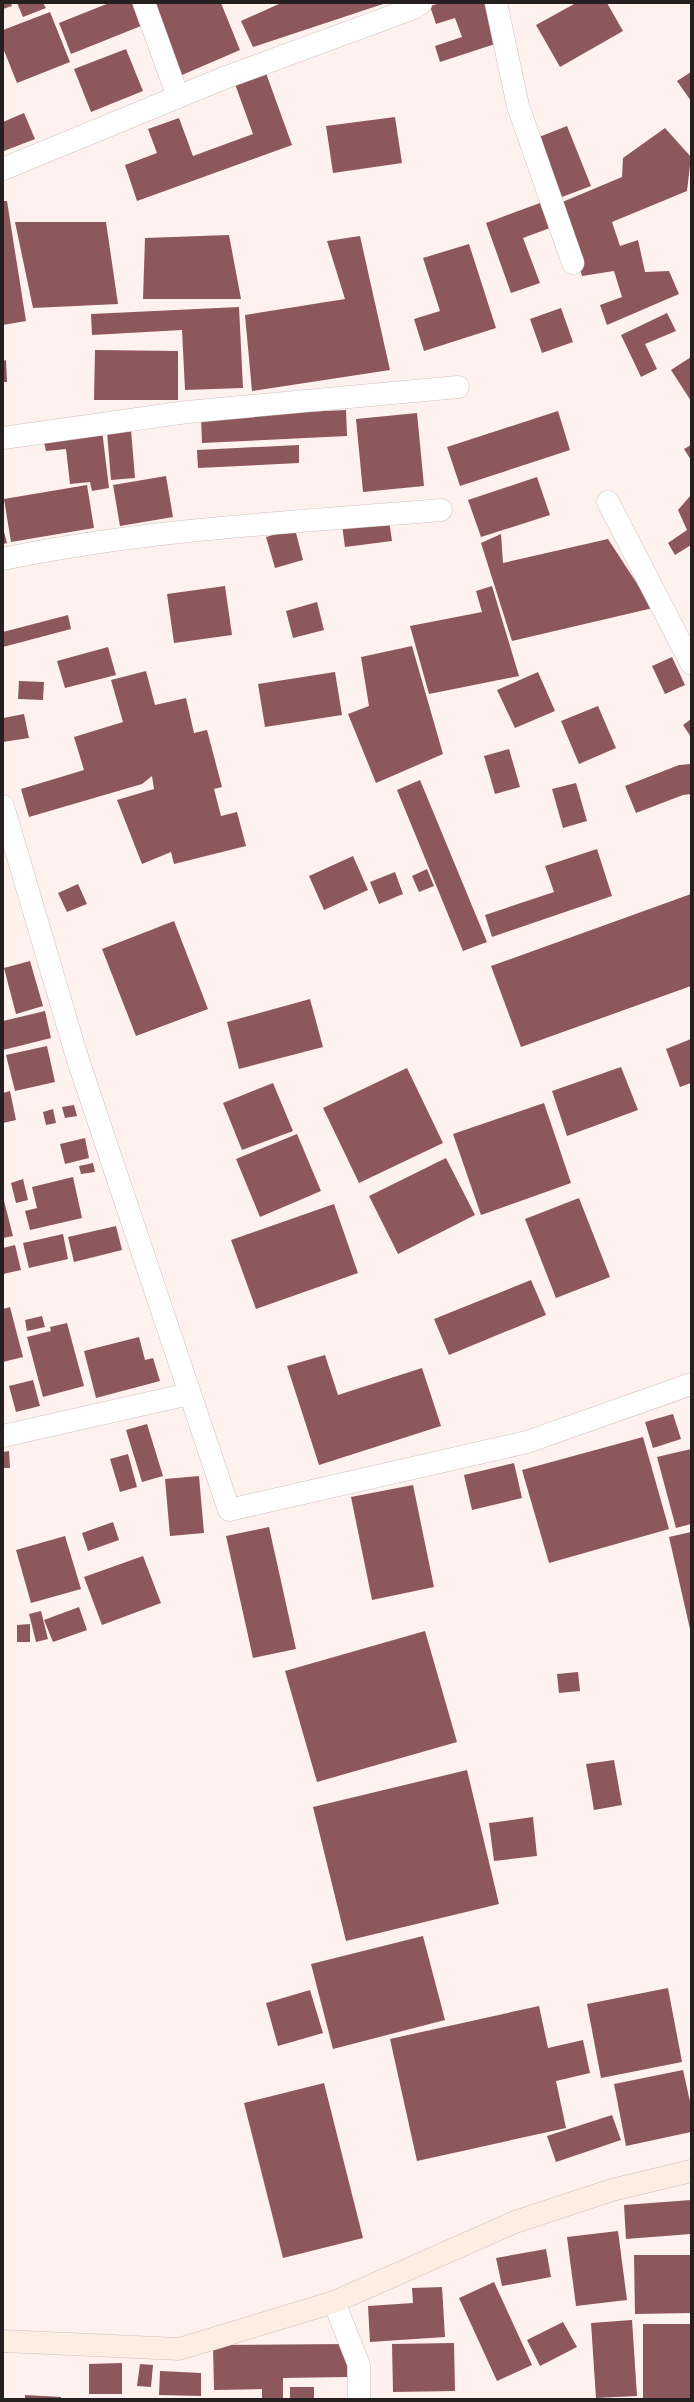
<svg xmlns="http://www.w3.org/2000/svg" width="694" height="2402" viewBox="0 0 694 2402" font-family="Literata,serif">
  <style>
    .building { fill: #8d585c }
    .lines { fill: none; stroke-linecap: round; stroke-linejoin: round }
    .street-casing { stroke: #cdc1be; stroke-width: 23 }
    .secondary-casing { stroke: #cdc1be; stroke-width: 23 }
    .street { stroke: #fff; stroke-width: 22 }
    .secondary { stroke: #fdeee3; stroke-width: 22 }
  </style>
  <rect width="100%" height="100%" fill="#fef1ee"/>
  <g class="building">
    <path d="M3,3H11L12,6L3,9Z"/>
    <path d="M17,3H43L46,8L23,17Z"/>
    <path d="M109,3H132L141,26L71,54L59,23Z"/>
    <path d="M153,3H221L240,50L182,75Z"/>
    <path d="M281,3H386L253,47L241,21Z"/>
    <path d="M440,3H485L498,43L440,62L435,46L462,37L455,18L436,24L430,6Z"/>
    <path d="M576,3H607L623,31L560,67L536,25Z"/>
    <path d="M50,12L70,62L17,83L3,48V30Z"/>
    <path d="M126,49L143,91L91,112L74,69Z"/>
    <path d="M691,72V101L677,81Z"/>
    <path d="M266,73L292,145L137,201L125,165L157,153L148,129L179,118L193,156L253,134L235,84Z"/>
    <path d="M24,113L35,139L4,151L3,122Z"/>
    <path d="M395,117L402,163L333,173L326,126Z"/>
    <path d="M567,126L591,186L562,197L539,137Z"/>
    <path d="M665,128L691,157L687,191L612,222L620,246L638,240L645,272L669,271L679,294L607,325L600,305L622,297L614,271L582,276L560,203L622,177L623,158Z"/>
    <path d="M3,201H7L26,321L3,325Z"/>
    <path d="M540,203L550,228L523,238L540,283L511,293L486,223Z"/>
    <path d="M15,222H106L118,304L33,308Z"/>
    <path d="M229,235L241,299H143L145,238Z"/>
    <path d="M360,236L390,370L252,391L245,315L345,299L327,241Z"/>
    <path d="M469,244L496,328L424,351L414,319L440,311L423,258Z"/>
    <path d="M239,307L243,388L185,390L182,330L92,335L91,314Z"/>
    <path d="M561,308L573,342L542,353L530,319Z"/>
    <path d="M667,313L676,331L645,344L657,369L641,377L621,335Z"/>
    <path d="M95,350L178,351V400H94Z"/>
    <path d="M691,357V401L671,370Z"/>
    <path d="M6,360L7,382H3V361Z"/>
    <path d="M346,410L347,436L202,443L201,417Z"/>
    <path d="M558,411L570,450L460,486L447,447Z"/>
    <path d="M417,413L424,486L363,492L356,419Z"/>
    <path d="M102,430L109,488L92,491L90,482L70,484L66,449L46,451L43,438Z"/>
    <path d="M131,430L135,478L111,480L107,432Z"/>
    <path d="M299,445V463L198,468L197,450Z"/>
    <path d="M691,445V460L684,449Z"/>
    <path d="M166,476L173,517L120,526L113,485Z"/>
    <path d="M537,477L550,515L481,537L468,500Z"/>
    <path d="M87,485L94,528L11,542L4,499Z"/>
    <path d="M691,495V545L675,555L668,543L687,530L678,510Z"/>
    <path d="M389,520L392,541L345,547L342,525Z"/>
    <path d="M3,528L7,543L3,544Z"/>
    <path d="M295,529L303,560L275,568L266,537Z"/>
    <path d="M501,534L503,563L608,539L653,608L512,641L481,543Z"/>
    <path d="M225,586L232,635L174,643L167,594Z"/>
    <path d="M492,586L519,676L429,694L410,626L482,612L476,591Z"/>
    <path d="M317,602L324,630L293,638L286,611Z"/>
    <path d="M68,615L71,629L3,647V632Z"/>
    <path d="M412,646L443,754L376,783L348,714L369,706L361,657Z"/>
    <path d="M108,647L116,675L65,688L57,661Z"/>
    <path d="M672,657L685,685L665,694L652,666Z"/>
    <path d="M146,671L155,705L186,698L194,733L207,730L222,787L214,789L221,816L237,812L246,846L174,864L171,852L142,864L117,800L154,789L152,776L142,784L29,817L21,789L84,770L74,737L123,722L111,680Z"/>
    <path d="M335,672L342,715L265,727L258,684Z"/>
    <path d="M538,672L555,711L515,728L497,690Z"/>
    <path d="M19,681L44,682L43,700L18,699Z"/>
    <path d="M598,706L616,748L579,764L561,721Z"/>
    <path d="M24,714L29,738L3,742V718Z"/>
    <path d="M691,719V737L683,725Z"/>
    <path d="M509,749L520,787L495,794L484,756Z"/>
    <path d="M691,764V794L683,795L636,813L625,786L679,765Z"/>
    <path d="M420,780L487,942L463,951L397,790Z"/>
    <path d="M576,783L587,821L563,828L552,789Z"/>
    <path d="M597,849L612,896L492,937L485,915L554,892L545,866Z"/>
    <path d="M353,856L368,890L324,910L309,876Z"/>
    <path d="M427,869L434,886L419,892L412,876Z"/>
    <path d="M395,872L403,894L379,904L370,882Z"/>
    <path d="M78,884L87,904L67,912L58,893Z"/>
    <path d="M691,894V986L521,1047L491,966Z"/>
    <path d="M174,921L208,1009L136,1036L102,949Z"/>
    <path d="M30,961L43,1006L16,1014L4,968Z"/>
    <path d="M310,999L323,1047L239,1069L227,1022Z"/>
    <path d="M45,1011L51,1038L3,1050V1021Z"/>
    <path d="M691,1039V1083L680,1087L666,1049Z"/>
    <path d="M47,1046L55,1082L15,1091L6,1055Z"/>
    <path d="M621,1067L638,1110L567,1136L552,1091Z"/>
    <path d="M407,1068L443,1143L359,1183L323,1108Z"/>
    <path d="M273,1083L293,1131L242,1150L223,1103Z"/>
    <path d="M10,1091L16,1120L3,1123V1093Z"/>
    <path d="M544,1103L571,1183L481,1215L453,1134Z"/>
    <path d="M74,1105L77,1116L65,1118L62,1107Z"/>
    <path d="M53,1109L56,1123L46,1125L43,1112Z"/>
    <path d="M297,1134L321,1191L260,1217L236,1159Z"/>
    <path d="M85,1138L89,1158L65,1164L60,1144Z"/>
    <path d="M446,1158L475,1215L398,1254L369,1196Z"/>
    <path d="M93,1163L95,1172L81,1174L79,1166Z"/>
    <path d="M73,1177L82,1218L30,1230L25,1211L37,1208L32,1187Z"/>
    <path d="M23,1179L28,1200L16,1203L11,1183Z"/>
    <path d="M3,1197L13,1236L3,1238Z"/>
    <path d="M579,1198L610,1277L556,1298L525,1219Z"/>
    <path d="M334,1204L358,1273L256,1309L231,1240Z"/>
    <path d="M116,1226L122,1250L74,1262L68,1237Z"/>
    <path d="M63,1234L68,1259L29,1268L23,1243Z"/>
    <path d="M15,1245L21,1270L3,1274V1248Z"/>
    <path d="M531,1280L546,1315L449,1355L434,1319Z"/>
    <path d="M10,1307L23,1357L3,1362V1309Z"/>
    <path d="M42,1316L45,1327L27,1331L25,1320Z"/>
    <path d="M67,1323L84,1386L43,1397L27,1337L51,1331L50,1327Z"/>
    <path d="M139,1337L145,1360L153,1358L160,1381L96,1398L84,1351Z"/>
    <path d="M325,1355L338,1395L422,1368L441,1426L319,1465L287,1366Z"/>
    <path d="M33,1380L40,1406L16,1412L9,1386Z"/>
    <path d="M673,1414L681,1439L653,1448L645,1422Z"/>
    <path d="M147,1424L163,1476L142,1482L126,1430Z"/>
    <path d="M643,1437L669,1529L549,1563L522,1470Z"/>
    <path d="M691,1449V1524L676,1528L657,1457Z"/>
    <path d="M9,1451L10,1468H3V1452Z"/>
    <path d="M128,1454L137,1487L120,1492L110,1459Z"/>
    <path d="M514,1463L522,1498L472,1510L464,1475Z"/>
    <path d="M199,1476L204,1533L170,1536L165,1479Z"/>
    <path d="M413,1485L434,1587L372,1600L351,1497Z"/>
    <path d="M113,1522L119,1540L88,1551L82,1533Z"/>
    <path d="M269,1527L296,1649L253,1658L226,1536Z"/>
    <path d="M691,1532V1629H690L669,1537Z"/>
    <path d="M65,1536L81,1589L31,1603L16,1550Z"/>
    <path d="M143,1556L161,1603L102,1625L84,1577Z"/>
    <path d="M79,1607L87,1630L53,1642L44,1620Z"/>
    <path d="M41,1611L48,1639L36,1642L29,1614Z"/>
    <path d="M30,1624V1642H17V1625Z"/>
    <path d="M425,1631L457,1742L317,1782L285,1671Z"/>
    <path d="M578,1672L580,1691L559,1693L557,1674Z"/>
    <path d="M614,1760L622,1805L594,1810L586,1764Z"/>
    <path d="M467,1770L499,1904L346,1941L313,1807Z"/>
    <path d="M533,1817L537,1856L494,1861L489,1823Z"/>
    <path d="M423,1936L445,2020L333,2049L311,1964Z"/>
    <path d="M668,1988L682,2062L601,2078L587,2004Z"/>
    <path d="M310,1990L323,2033L278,2046L266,2003Z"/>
    <path d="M539,2006L548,2048L583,2040L590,2073L556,2081L566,2128L417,2161L390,2039Z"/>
    <path d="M683,2070L691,2106V2132L626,2146L614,2084Z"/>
    <path d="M324,2083L363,2238L283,2258L244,2103Z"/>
    <path d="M612,2115L621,2140L556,2162L547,2136Z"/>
    <path d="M691,2200V2234L626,2239L624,2205Z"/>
    <path d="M618,2231L627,2300L576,2306L567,2237Z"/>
    <path d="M546,2249L551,2277L502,2286L496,2258Z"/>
    <path d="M634,2255H691V2313L635,2314Z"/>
    <path d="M494,2282L532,2365L497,2381L459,2298Z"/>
    <path d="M442,2287L445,2337L370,2342L368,2306L413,2303L412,2288Z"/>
    <path d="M632,2320L637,2396L596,2398L591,2323Z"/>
    <path d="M563,2322L577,2347L540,2366L527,2340Z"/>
    <rect x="643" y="2324" width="48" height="75"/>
    <path d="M454,2343L455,2391L393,2392L392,2344Z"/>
    <path d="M347,2344V2377L283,2378V2399H262V2389L214,2390L213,2345Z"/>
    <path d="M122,2363V2394H89V2364Z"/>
    <path d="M140,2364L153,2365L151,2387L137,2386Z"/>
    <path d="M160,2371L201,2373V2396L159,2395Z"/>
    <rect x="290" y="2387" width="24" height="12"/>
    <path d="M25,2395L61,2397V2399H25Z"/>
  </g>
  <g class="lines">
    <defs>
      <g id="street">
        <path d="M144,3L178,97"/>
        <path d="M496,3L518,106L573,263"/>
        <path d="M3,169L224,78L414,8L421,3"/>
        <path d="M3,438L187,412L458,387"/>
        <path d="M608,502L691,663"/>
        <path d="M3,559C147,529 295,522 441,510"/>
        <path d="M3,806L77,1057L229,1510L527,1442L691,1384"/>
        <path d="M3,1436L189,1394"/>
        <path d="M334,2302L359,2365V2399"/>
      </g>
      <path id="secondary" d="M3,2341L179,2349L334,2302L515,2222L612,2190L691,2171"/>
    </defs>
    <use href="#street" class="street-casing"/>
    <use href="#secondary" class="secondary-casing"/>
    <use href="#street" class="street"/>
    <use href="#secondary" class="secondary"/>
  </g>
  <rect width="694" height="2402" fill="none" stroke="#25201f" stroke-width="8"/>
</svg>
